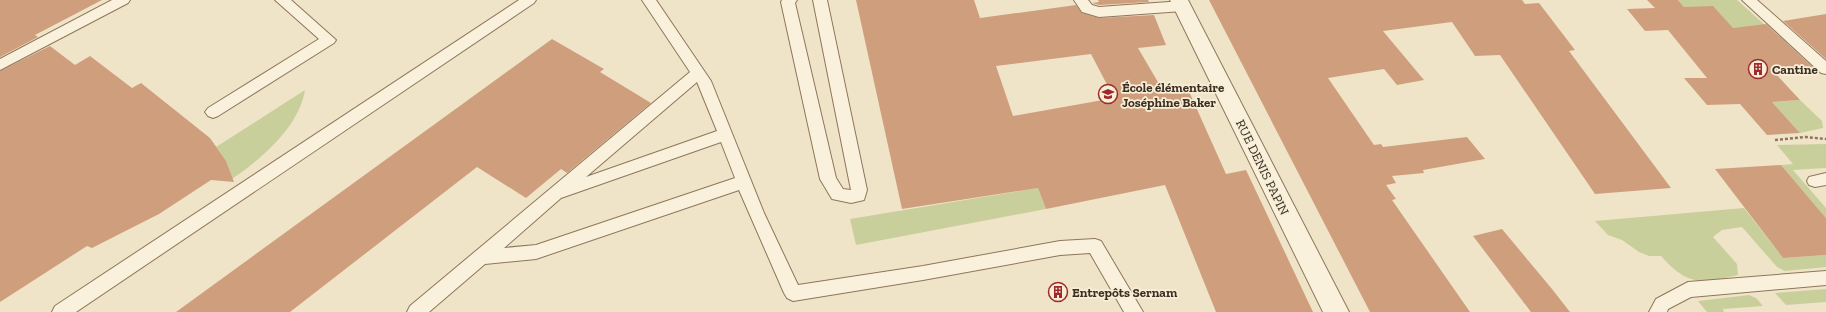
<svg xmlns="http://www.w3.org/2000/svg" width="1826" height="312" viewBox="0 0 1826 312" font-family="'Zilla Slab',serif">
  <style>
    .green { fill: #c9cf9b }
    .building { fill: #cf9f7d; fill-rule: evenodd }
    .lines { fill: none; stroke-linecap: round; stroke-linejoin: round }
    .lane-casing { stroke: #8d765c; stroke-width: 2 }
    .street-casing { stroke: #8d765c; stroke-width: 2 }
    .path { stroke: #8d765c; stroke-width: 2.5; stroke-dasharray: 3 2; stroke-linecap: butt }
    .lane { fill: #faf1dc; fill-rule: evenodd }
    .street { fill: #faf1dc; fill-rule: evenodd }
    .labels { text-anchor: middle; stroke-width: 3.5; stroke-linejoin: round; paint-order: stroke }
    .poi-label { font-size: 13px; font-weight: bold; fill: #3d2e20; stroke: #f7eed8; text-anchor: start }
    .street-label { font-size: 13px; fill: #3d2e20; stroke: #f7eed8 }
  </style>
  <rect width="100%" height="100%" fill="#f0e4c8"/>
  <g class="green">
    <path d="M1678,0H1737L1766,26L1733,28L1684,7Z"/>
    <path d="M305,90C299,128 259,161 229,181C232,167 224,158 216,147Z"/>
    <path d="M1800,100L1822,121L1823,128L1800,133L1772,102Z"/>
    <path d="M1826,144V168L1793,170L1826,208V218L1781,165L1793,164L1777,145Z"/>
    <path d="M1038,188L1046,209L856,245L850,219Z"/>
    <path d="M1744,208L1783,258L1826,255V267L1785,271L1777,267L1742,227L1722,230L1713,237L1737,264L1738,275C1701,284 1688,286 1661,256H1649L1639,252L1622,240L1608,235L1595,221Z"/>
    <path d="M1826,289V302L1786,305L1775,293Z"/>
    <path d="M1749,295L1756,298L1763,306L1723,309L1724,312H1707L1698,301Z"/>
  </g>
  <g class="building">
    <path d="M0,0H102L35,35L38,37L0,57Z"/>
    <path d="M856,0H974L980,18L1076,5L1082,13L1099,18L1154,15L1166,45L1138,48L1162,89L1187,87L1226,174L1246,170L1313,312H1216L1165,185L1046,209L1038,188L902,209ZM1091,54L1114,98L1013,116L996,66Z"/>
    <path d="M1098,0H1148L1149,2L1099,5L1092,3L1099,2Z"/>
    <path d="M1209,0H1522L1525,4L1539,3L1575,50L1569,51L1671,188L1595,194L1500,55L1475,56L1452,22L1383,31L1424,80L1397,85L1384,69L1328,78L1374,145L1381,144L1383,147L1467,137L1485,159L1423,170L1424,173L1392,176L1396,183L1386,185L1396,199L1392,200L1470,312H1370Z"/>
    <path d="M1647,0H1678L1684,7L1713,6L1733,28L1766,24L1818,72L1776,74L1800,100L1772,102L1800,133L1767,135L1740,104L1707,105L1684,78H1707L1668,30L1645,31L1627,9L1655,8Z"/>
    <path d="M1826,14V59L1783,21Z"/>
    <path d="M552,39L604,69L600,72L651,103L567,173L561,169L526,198L477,167L290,312H176Z"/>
    <path d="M50,46L75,65L90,56L132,88L141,83L210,138L226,161L234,182L211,180L159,214L92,248L87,246L0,302V71Z"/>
    <path d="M1781,165L1826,218V255L1783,258L1715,169Z"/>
    <path d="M1502,229L1552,289L1570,312H1531L1473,236Z"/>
  </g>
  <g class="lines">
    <defs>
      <g id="lane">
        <path d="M112,0H130L128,3L0,70V59Z"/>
        <path d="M275,0H291L336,40L334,43L218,116L213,118L208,116L205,112L208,108L319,39Z"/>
        <path d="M519,0H536L534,3L76,312H52L55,306Z"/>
        <path d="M642,0H656L711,81L764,213L798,285L923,266L1060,241L1095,239L1101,241L1143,312H1124L1090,253L1060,255L923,280L793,301L787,298L784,293L739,190L536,259L485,264L429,312H407L410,306L690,72ZM697,82L717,131L586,177ZM721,142L735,178L536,245L504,248L561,198Z"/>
        <path d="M782,0H797L795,3L836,178L843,189L851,190L813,0H827L867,190L864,200L851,203L832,199L820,179L781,2Z"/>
        <path d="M1074,0H1088L1092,5L1099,7L1183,1L1188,3L1190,6L1188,9L1183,11L1099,17L1082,12Z"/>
        <path d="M1742,0H1757L1826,61V74L1821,73Z"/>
        <path d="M1826,173V185L1815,187L1809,185L1807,181L1809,177Z"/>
        <path d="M1826,271V285L1691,297L1668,309L1667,312H1649L1656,299L1688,282Z"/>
      </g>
      <path id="street" d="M1170,0H1188L1349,312H1323Z"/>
    </defs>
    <use href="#lane" class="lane-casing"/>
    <use href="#street" class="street-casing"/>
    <path class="path" d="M1775,140L1806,137L1826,139"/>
    <use href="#lane" class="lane"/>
    <use href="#street" class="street"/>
  </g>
  <defs>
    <symbol id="building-ring" viewBox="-11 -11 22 22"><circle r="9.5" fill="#f7eed8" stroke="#9e2a2b" stroke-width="1.5"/><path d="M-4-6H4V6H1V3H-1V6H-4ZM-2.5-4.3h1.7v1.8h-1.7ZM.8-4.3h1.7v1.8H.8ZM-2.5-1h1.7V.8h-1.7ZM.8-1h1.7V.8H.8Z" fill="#9e2a2b"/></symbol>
    <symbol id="school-ring" viewBox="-11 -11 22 22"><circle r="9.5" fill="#f7eed8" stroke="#9e2a2b" stroke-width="1.5"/><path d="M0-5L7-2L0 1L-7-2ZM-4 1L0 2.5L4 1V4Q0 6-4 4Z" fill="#9e2a2b"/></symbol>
  </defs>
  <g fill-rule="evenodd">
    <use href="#building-ring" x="1747" y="58" width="22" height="22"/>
    <use href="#school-ring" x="1097" y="83" width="22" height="22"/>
    <use href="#building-ring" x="1047" y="281" width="22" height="22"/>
  </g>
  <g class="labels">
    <g class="poi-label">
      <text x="1772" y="74">Cantine</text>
      <text x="1122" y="92">École élémentaire<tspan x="1122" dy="15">Joséphine Baker</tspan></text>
      <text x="1072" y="297">Entrepôts Sernam</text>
    </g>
    <g class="street-label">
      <text transform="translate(1263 167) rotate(64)" y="5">RUE DENIS PAPIN</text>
    </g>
  </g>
</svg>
